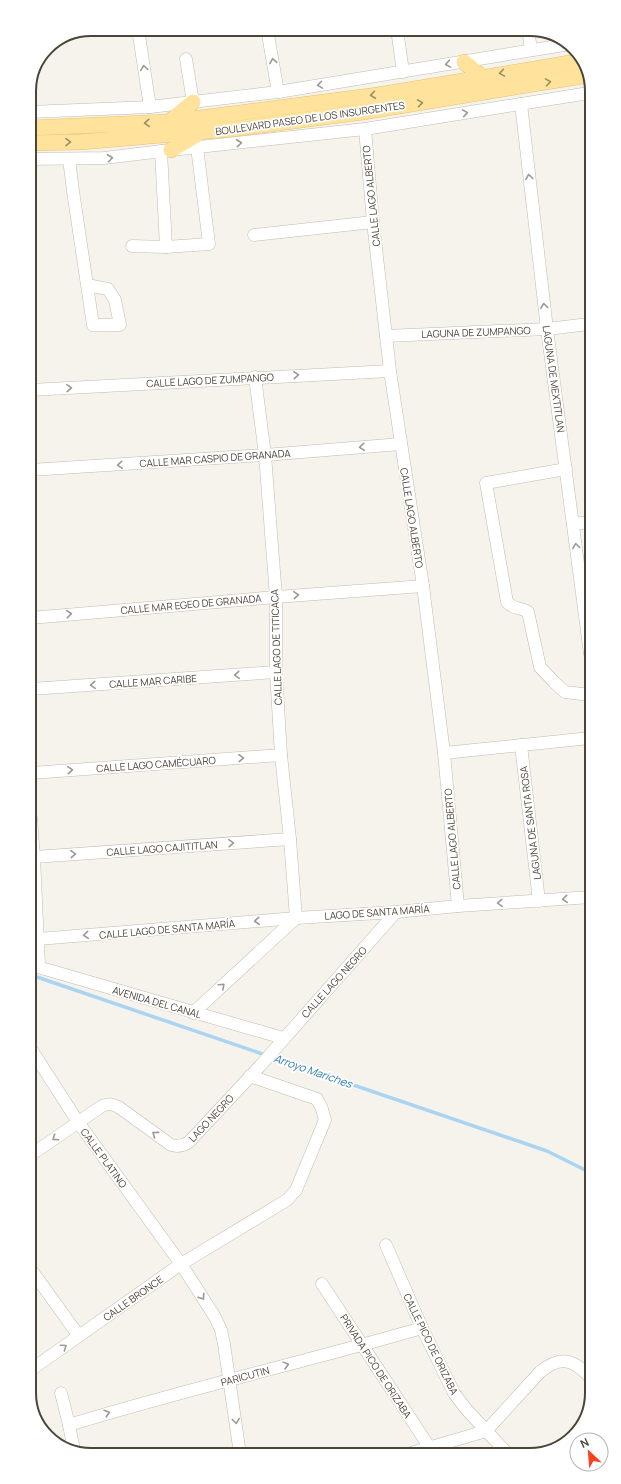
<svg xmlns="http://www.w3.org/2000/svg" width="621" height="1484" viewBox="0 0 621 1484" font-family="Manrope,sans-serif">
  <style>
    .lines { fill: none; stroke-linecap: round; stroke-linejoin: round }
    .stream { stroke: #a9d4f2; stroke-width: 3.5 }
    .minor-casing { stroke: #c2bbae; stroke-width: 13 }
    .major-casing { stroke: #e6c16a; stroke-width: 16 }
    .minor { stroke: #fff; stroke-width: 12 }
    .major { stroke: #ffe39c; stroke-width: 15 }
    .oneway { stroke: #9c9892 }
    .oneway2 { stroke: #9c8c66 }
    .labels { text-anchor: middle; stroke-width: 3.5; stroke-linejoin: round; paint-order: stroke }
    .street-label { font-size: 10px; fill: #4b4439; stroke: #fff }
    .water-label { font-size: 11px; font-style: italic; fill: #2e7ab2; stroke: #fff }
    .rim { fill: none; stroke: #4b4439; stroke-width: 2 }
  </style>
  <rect width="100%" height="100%" fill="#f6f3ec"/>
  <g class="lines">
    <path class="stream" d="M31,975L547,1151L591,1173"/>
    <defs>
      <g id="minor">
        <path d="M138,29L150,107"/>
        <path d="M267,29L278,92"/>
        <path d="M397,29L403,72"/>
        <path d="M528,29L531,50"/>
        <path d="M186,59L193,102"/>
        <path d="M521,104L547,329L590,654"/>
        <path d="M29,112L150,107L278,92L570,44"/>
        <path d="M365,129L373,222L390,371L423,586L444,753L458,906"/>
        <path d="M161,151L166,247"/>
        <path d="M29,159L104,158L171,150L365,129L589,93"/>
        <path d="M69,159L73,191L93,325H120L115,300L108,289L87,285"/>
        <path d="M254,235L373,222"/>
        <path d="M132,246L166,247L209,244L197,147"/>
        <path d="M386,336L547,329L589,324"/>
        <path d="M255,377L265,455L276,597V672L281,755L290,839L296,918"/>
        <path d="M30,390L390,371"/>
        <path d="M566,469L486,483L507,602C515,611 519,606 528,612L540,667L554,682L565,692L590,695"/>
        <path d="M30,470L265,455L401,444"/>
        <path d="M573,524L590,522"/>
        <path d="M30,618L276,597L423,586"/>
        <path d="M31,689L276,672"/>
        <path d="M521,745L539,901"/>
        <path d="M444,753L590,738"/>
        <path d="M31,773L281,755"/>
        <path d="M31,818L34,857L39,967"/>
        <path d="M34,857L290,839"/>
        <path d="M38,939L296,918L396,912L458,906L591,897"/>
        <path d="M31,965L283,1038"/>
        <path d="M193,1013L296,918"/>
        <path d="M31,1049L78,1122L181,1264L215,1317L221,1330L224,1344L240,1454"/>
        <path d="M32,1154L102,1106C110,1103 113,1104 120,1108L171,1145C178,1147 183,1146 189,1142L260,1066L396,912"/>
        <path d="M386,1245L422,1328L454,1393L466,1409L506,1452"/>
        <path d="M32,1271L79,1336"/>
        <path d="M322,1284L430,1448"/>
        <path d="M32,1369L181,1264L287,1200L296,1190L325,1120L322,1109L317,1099L250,1076"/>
        <path d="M61,1393L69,1425L74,1450"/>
        <path d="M69,1425C186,1389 305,1362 422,1328"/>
        <path d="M411,1453L486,1431L540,1372C562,1354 574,1360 592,1379"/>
      </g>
      <g id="major">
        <path d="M464,62L481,76"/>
        <path d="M169,122L193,102"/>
        <path d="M29,128L169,122L378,95L582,61"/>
        <path d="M29,143L81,142L232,129L363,112L589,75"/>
        <path d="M171,150L198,134"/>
      </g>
    </defs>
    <use href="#minor" class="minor-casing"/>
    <use href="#major" class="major-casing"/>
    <use href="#minor" class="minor"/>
    <use href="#major" class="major"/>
  </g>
  <defs><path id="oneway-chevron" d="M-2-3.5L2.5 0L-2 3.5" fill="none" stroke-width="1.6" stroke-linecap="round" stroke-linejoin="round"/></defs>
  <g class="oneway">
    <use href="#oneway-chevron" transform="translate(273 61) rotate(-100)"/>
    <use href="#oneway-chevron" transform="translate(448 64) rotate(170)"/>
    <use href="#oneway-chevron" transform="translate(144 68) rotate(-98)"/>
    <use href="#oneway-chevron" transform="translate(320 85) rotate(171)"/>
    <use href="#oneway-chevron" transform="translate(465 113) rotate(-9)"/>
    <use href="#oneway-chevron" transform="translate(239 143) rotate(-6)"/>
    <use href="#oneway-chevron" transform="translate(110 158) rotate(-7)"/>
    <use href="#oneway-chevron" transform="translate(529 177) rotate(-97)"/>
    <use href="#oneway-chevron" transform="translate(544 306) rotate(-97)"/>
    <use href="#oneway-chevron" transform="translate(296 375) rotate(-3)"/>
    <use href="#oneway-chevron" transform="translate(69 388) rotate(-3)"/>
    <use href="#oneway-chevron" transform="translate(362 447) rotate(175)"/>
    <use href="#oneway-chevron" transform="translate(120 465) rotate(176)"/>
    <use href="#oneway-chevron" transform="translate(576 546) rotate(-98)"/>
    <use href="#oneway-chevron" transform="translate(296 595) rotate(-4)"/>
    <use href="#oneway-chevron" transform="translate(69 614) rotate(-5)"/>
    <use href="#oneway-chevron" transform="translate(237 675) rotate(176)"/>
    <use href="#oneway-chevron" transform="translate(93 685) rotate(176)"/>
    <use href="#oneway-chevron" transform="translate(241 758) rotate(-4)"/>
    <use href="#oneway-chevron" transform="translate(70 770) rotate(-4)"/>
    <use href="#oneway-chevron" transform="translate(231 843) rotate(-4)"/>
    <use href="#oneway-chevron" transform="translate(73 854) rotate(-4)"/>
    <use href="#oneway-chevron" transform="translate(565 899) rotate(175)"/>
    <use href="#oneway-chevron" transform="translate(500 903) rotate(176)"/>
    <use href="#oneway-chevron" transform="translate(257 921) rotate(175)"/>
    <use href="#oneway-chevron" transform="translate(86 935) rotate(175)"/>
    <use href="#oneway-chevron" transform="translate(222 986) rotate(-43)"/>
    <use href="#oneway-chevron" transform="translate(155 1134) rotate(-144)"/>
    <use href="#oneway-chevron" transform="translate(55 1138) rotate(146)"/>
    <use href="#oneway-chevron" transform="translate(202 1297) rotate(57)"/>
    <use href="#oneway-chevron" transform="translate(64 1347) rotate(-35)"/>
    <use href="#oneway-chevron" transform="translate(286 1365) rotate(-15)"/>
    <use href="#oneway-chevron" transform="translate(107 1413) rotate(-17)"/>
    <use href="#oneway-chevron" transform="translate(236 1421) rotate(82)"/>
  </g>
  <g class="oneway2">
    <use href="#oneway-chevron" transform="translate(502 73) rotate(171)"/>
    <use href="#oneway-chevron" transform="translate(548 82) rotate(-9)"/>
    <use href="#oneway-chevron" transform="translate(373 95) rotate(172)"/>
    <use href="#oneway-chevron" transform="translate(420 103) rotate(-9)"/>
    <use href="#oneway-chevron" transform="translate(147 123) rotate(177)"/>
    <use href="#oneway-chevron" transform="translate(68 142) rotate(-1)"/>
  </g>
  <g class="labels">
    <g class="street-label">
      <text transform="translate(310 118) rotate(-8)" y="4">BOULEVARD PASEO DE LOS INSURGENTES</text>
      <text transform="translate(371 196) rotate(-96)" y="4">CALLE LAGO ALBERTO</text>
      <text transform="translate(476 332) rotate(-2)" y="4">LAGUNA DE ZUMPANGO</text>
      <text transform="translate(554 379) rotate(82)" y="4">LAGUNA DE MEXTITLAN</text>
      <text transform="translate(210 380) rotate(-3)" y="4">CALLE LAGO DE ZUMPANGO</text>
      <text transform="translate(215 458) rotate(-4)" y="4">CALLE MAR CASPIO DE GRANADA</text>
      <text transform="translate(412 518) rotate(81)" y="4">CALLE LAGO ALBERTO</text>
      <text transform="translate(191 604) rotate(-5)" y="4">CALLE MAR EGEO DE GRANADA</text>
      <text transform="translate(276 647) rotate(-92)" y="4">CALLE LAGO DE TITICACA</text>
      <text transform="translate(153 681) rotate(-4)" y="4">CALLE MAR CARIBE</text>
      <text transform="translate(156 764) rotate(-4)" y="4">CALLE LAGO CAMÉCUARO</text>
      <text transform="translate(530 823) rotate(-97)" y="4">LAGUNA DE SANTA ROSA</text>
      <text transform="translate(452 839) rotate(-95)" y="4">CALLE LAGO ALBERTO</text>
      <text transform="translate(162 848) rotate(-4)" y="4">CALLE LAGO CAJITITLAN</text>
      <text transform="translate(377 912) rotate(-4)" y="4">LAGO DE SANTA MARÍA</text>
      <text transform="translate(167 929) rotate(-5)" y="4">CALLE LAGO DE SANTA MARÍA</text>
      <text transform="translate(334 982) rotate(-48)" y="4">CALLE LAGO NEGRO</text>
      <text transform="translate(157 1002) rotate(16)" y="4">AVENIDA DEL CANAL</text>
      <text transform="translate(211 1118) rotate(-47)" y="4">LAGO NEGRO</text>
      <text transform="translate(104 1158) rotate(54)" y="4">CALLE PLATINO</text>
      <text transform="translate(133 1298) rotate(-35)" y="4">CALLE BRONCE</text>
      <text transform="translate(431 1344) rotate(64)" y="4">CALLE PICO DE ORIZABA</text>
      <text transform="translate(376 1366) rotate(57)" y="4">PRIVADA PICO DE ORIZABA</text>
      <text transform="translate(245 1376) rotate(-15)" y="4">PARICUTIN</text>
    </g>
    <g class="water-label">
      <text transform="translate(313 1071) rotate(19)" y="4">Arroyo Mariches</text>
    </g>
  </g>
  <path d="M0 0H621V1484H0ZM91 36H530A55 55 0 0 1 585 91V1393A55 55 0 0 1 530 1448H91A55 55 0 0 1 36 1393V91A55 55 0 0 1 91 36Z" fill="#fff" fill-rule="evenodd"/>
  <path class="rim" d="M91 36H530A55 55 0 0 1 585 91V1393A55 55 0 0 1 530 1448H91A55 55 0 0 1 36 1393V91A55 55 0 0 1 91 36Z"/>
  <g transform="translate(589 1452) rotate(334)"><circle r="19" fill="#ffffff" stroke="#b7b4b0"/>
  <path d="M0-3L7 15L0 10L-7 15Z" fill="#fc3f1d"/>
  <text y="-6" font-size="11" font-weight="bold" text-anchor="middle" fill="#4b4439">N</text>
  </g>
</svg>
